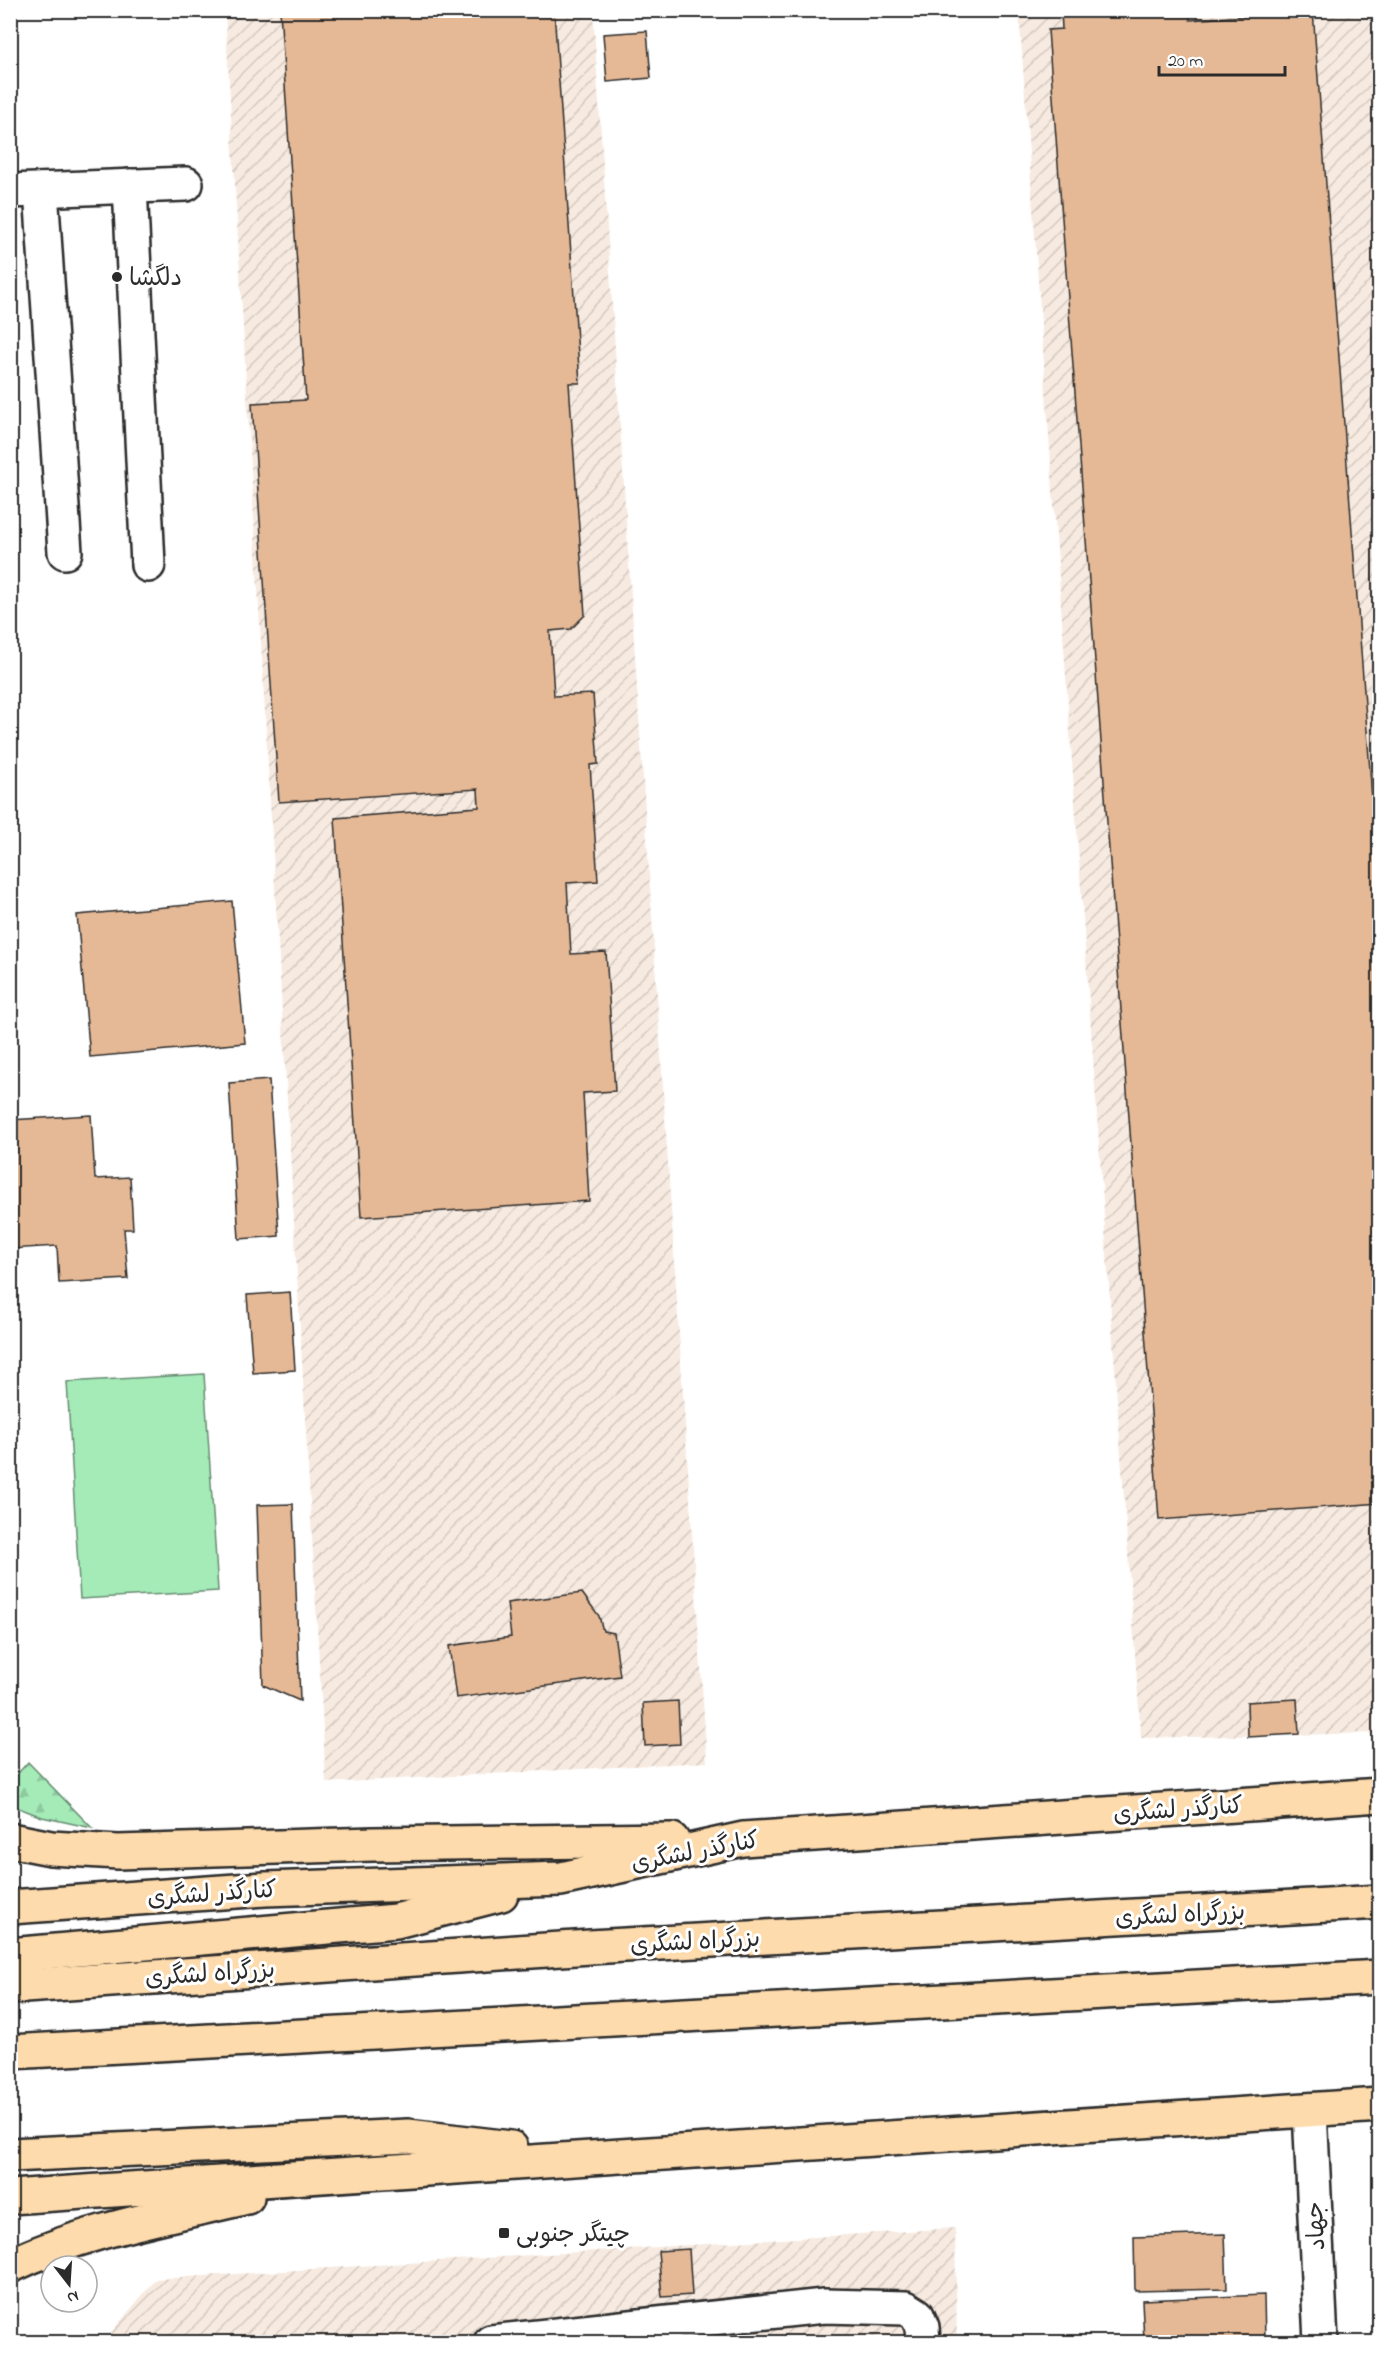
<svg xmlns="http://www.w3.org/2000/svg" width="1390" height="2353" viewBox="0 0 1390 2353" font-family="'Indie Flower','Playpen Sans Arabic',sans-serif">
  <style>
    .industrial { fill: url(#industrial-furrows) }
    .green { fill: #a4ebb8; stroke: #688b72; stroke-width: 1.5 }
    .forest { fill: url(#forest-firs); stroke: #688b72; stroke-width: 1.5 }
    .building { fill: #e5b996; stroke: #2b2b2b; stroke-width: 1.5 }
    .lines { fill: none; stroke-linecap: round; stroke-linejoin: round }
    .minor-casing { stroke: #2b2b2b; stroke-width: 38 }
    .major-casing { stroke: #2b2b2b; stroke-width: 38 }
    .highway-casing { stroke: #2b2b2b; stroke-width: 38 }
    .minor { stroke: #fff; stroke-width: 33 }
    .major { stroke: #fedbac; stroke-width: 33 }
    .highway { stroke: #fedbac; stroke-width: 33 }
    .poi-dot { fill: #2b2b2b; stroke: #fff; stroke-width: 2 }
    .labels { text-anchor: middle; stroke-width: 6; stroke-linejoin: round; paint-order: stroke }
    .poi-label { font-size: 24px; fill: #2b2b2b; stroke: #fff; text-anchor: start }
    .street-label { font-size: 24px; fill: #2b2b2b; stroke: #fff }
  </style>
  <defs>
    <pattern id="industrial-furrows" width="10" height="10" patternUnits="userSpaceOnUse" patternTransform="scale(1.5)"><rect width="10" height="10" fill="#f7eae0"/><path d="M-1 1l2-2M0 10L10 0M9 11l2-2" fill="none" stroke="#d4c9c0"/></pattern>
    <pattern id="forest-firs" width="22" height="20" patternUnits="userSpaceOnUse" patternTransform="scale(1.5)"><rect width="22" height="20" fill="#a4ebb8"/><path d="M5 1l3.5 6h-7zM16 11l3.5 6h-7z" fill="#8dca9e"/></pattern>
  </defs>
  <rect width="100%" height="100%" fill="#fff"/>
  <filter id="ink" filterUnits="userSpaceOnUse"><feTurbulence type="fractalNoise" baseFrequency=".0167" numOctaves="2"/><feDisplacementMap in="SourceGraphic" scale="12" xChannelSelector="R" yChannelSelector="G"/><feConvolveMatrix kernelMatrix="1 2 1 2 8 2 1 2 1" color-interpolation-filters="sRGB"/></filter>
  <g filter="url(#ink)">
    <g class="industrial">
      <path d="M225,11H593L707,1762L326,1783Z"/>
      <path d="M1019,11H1379V1733L1141,1738Z"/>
      <path d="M955,2228L957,2342H103L156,2279Z"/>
    </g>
    <path class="green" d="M204,1374L218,1591L80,1599L67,1382Z"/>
    <path class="forest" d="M28,1762L92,1828L42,1817L11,1805V1781Z"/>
    <g class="building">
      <path d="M280,10H554L580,383H569L585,615L571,629L550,631L554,696L593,694L598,764L590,765L598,881L567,883L571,954L606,952L615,1091L583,1093L589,1201L361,1217L335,818L479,807L478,789L279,802L252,403L306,400Z"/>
      <path d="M1061,10H1189L1190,20L1313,11L1380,904V1503L1159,1520L1048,30L1062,29Z"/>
      <path d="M647,31L651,78L607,82L603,34Z"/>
      <path d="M232,901L245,1043L90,1057L77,915Z"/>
      <path d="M269,1080L279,1236L239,1239L229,1083Z"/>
      <path d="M91,1115L95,1179L130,1177L133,1229H124L128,1279L59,1283L57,1246L10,1249V1120Z"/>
      <path d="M290,1292L295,1370L253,1373L247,1295Z"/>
      <path d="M293,1504L300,1701L263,1685L257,1505Z"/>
      <path d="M582,1593L599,1616L603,1631L614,1633L620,1676L456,1698L449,1646L511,1637L507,1603Z"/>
      <path d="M1297,1699L1299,1734L1248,1737L1247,1702Z"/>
      <path d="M678,1701L680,1744L645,1746L643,1703Z"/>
      <path d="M1225,2234L1227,2289L1135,2291L1134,2237Z"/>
      <path d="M689,2249L692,2295L662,2297L658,2251Z"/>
      <path d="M1264,2295L1265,2342H1144L1142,2300Z"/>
    </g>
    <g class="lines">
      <defs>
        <g id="minor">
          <path d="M130,186L148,565"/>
          <path d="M41,190L65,552"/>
          <path d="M10,191L186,184"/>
          <path d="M1310,2110L1321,2342"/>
          <path d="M491,2342L824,2306L906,2308L917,2315L922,2327L923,2342"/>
        </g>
        <g id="major">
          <path d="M10,1840L51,1848L118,1852L373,1844L672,1840"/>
          <path d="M10,1907L265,1889L561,1879L743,1839L1380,1795"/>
          <path d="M10,1955L396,1921L501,1894"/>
          <path d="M10,2155L408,2136L511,2148"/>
          <path d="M10,2197L1380,2105"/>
          <path d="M10,2266C84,2230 168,2216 247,2197"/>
        </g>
        <g id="highway">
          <path d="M10,1987L590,1947L1380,1902"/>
          <path d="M10,2052L1380,1977"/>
        </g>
      </defs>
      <use href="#minor" class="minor-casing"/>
      <use href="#major" class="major-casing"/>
      <use href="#highway" class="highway-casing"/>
      <use href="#minor" class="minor"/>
      <use href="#major" class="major"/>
      <use href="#highway" class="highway"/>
    </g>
  </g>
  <g class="poi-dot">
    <circle cx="117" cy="277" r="6"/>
    <rect x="498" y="2227" width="12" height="12" rx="3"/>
  </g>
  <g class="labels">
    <g class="poi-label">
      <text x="129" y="285">دلگشا</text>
      <text x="516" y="2241">چیتگر جنوبی</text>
    </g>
    <g class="street-label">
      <text transform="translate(1178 1809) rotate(-4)" y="8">کنارگذر لشگری</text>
      <text transform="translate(695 1851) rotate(-11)" y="8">کنارگذر لشگری</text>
      <text transform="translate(212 1893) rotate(-4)" y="8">کنارگذر لشگری</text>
      <text transform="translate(1180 1914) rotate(-3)" y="8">بزرگراه لشگری</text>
      <text transform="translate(695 1941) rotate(-3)" y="8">بزرگراه لشگری</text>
      <text transform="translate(210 1973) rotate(-4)" y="8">بزرگراه لشگری</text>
      <text transform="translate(1315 2226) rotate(-93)" y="8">جهاد</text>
    </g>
  </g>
  <rect width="1390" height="2353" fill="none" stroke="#fff" stroke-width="36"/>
  <rect x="18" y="18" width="1354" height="2317" fill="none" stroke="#2b2b2b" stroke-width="2" filter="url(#ink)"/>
  <g transform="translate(69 2284) rotate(163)"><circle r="28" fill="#ffffff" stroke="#aaaaaa" stroke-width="1.5"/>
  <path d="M0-4.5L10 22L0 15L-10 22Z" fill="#2b2b2b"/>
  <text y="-9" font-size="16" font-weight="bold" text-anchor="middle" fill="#2b2b2b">N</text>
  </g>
  <path d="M1159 66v9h126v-9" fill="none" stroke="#2b2b2b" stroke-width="3"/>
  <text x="1168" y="66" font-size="18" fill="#2b2b2b" stroke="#ffffff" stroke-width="4.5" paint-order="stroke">20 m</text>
</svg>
